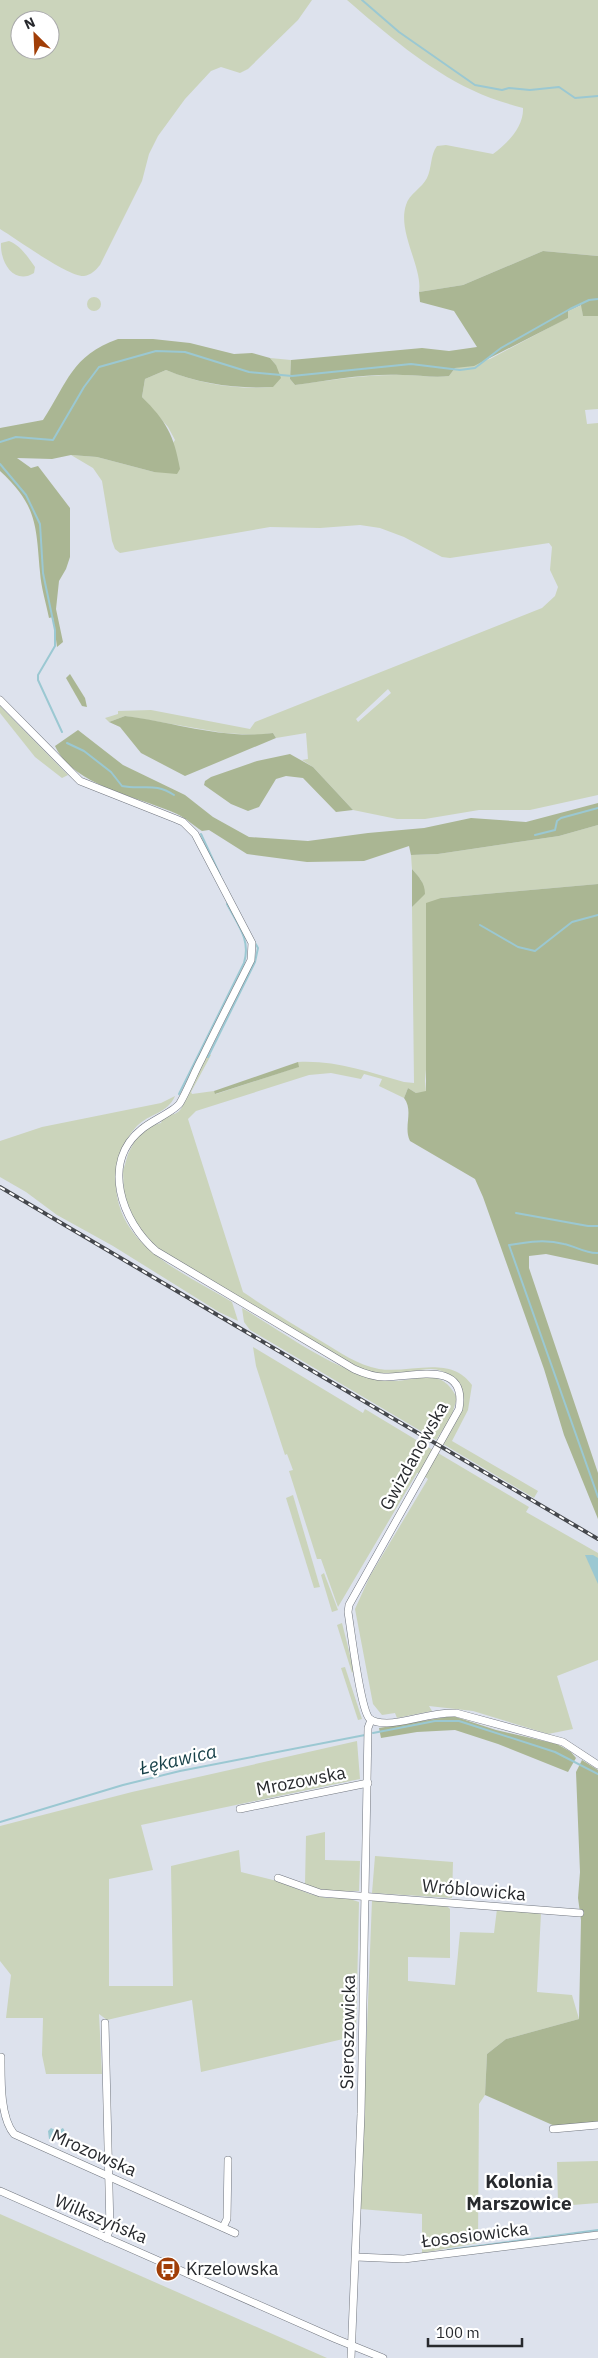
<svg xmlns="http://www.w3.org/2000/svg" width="598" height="2358" viewBox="0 0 598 2358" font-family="'IBM Plex Sans',sans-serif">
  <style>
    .green { fill: #cbd4bb; fill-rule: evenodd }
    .forest { fill: #aab693 }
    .water { fill: #9bc8d2 }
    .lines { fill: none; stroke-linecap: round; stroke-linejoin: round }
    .stream { stroke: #9bc8d2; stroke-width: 2 }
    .minor-casing { stroke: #71767f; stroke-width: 8 }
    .minor { stroke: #fff; stroke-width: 7 }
    .rail-casing { stroke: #45484d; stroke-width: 4 }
    .rail { stroke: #fff; stroke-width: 2; stroke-dasharray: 5.5; stroke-linecap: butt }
    .labels { text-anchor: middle; stroke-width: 4.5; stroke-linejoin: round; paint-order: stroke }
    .street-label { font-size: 18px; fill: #27292d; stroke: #fff }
    .poi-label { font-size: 18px; fill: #27292d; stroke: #fff; text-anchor: start }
    .water-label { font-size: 19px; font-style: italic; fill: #153f47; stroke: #fff }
    .neighbourhood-label { font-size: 19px; font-weight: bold; fill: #27292d; stroke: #fff }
  </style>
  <rect width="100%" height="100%" fill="#dde2ed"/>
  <g class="green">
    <path d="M0,0H312L298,20L248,69L240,73L221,67L211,71L185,99L158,136L149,154L142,181L100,265C96,270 91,275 84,276C68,277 17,239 0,229ZM20,20H50V50H20Z"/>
    <path d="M347,0H598V256L543,251L463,285L419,292C423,268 397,232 406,205C409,194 422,188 427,178C432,168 430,155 437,146L446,145L493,154C507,144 524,127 523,108C505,103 488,98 472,90C427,69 384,32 347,0Z"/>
    <path d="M9,241C21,246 27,256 35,267L34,273C15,285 0,264 1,243Z"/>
    <circle cx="94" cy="304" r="7"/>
    <path d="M582,305L583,316H598V409L585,410L587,424L598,423V795L530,810H479L425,819H397L353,810L313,767L302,760L308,759L306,733L276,738L273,733L258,735L224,733L125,716L109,722L105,718L118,714V711L151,710L250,729L255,722L542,608L555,596L558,587L550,570L552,547L549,543L450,558L442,557L404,537L380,528L360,525L320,528L270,527L120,553L115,549L112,541L102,481L93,468L71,455L97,457L154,472L175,440L168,427L142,397L145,379L166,370C200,384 237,390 273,387L276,365L270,358L291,360L290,379L295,385C330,380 367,374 403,375C419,375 432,378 449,376L455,368L490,359L567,318L568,311ZM388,689L391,693L358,722L356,719Z"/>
    <path d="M0,706L68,775L62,778L35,757L0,713Z"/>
    <path d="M598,825V884L441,898L425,1081L426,1092L416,1093L408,1088L404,1098L379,1086L382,1079L364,1074L361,1079L331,1073L309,1075L196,1111L188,1119L243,1292C268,1309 294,1325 321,1341C340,1352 357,1365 379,1369C410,1374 450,1354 472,1385L468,1410L452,1441L538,1491L534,1498L443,1444C455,1424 476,1397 452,1377C446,1372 438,1369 431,1369C419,1369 408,1373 396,1374C382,1375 369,1372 355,1367L158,1249L140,1233L124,1198L123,1171L128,1154L136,1138L153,1125L161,1123C164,1113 173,1117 179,1111C184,1107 184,1098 186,1093C192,1079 200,1066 206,1053L211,1055L191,1092L192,1094L214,1091L216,1094L298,1067V1062C335,1060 369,1072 404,1082L414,1083L412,907L424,894L421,880L412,869L411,855L438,854L559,836Z"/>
    <path d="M175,1096C167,1114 150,1113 137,1126C131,1132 126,1141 122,1148C117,1158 117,1168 116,1178C113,1245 183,1272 232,1302L238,1321L219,1312L113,1246L57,1215L26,1192L0,1177V1141L42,1127L161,1103Z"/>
    <path d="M242,1308C285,1333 334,1371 382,1380C412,1386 439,1361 457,1398L451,1418L436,1440L250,1330L244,1322Z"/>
    <path d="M253,1347L363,1413L365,1409L433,1450L419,1473H417L338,1607L321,1559H317L289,1471L293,1470L287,1454L285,1455L256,1366Z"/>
    <path d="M438,1453L529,1507L526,1512L598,1553V1660L557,1676L573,1729L548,1734L473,1711L429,1706L432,1711L397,1718L395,1713L382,1715L373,1704L355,1609L370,1576L428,1479L424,1476Z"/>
    <path d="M293,1495L320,1587L314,1588L286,1498Z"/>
    <path d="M324,1573L338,1610L332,1612L321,1575Z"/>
    <path d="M342,1623L354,1671L352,1673L337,1625Z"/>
    <path d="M345,1667L362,1719L358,1720L341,1668Z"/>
    <path d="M357,1741L360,1779L141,1825L153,1870L109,1879V1986H173L171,1866L239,1850L241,1872L277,1881L310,1894L326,1898H347L359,1902L356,2036L201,2072L192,2000L107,2020L99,2014L102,2074H46L42,2055L43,2018H6L11,1975L0,1961V1826L132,1792Z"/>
    <path d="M325,1832V1860L360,1861L359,1891H322L305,1884L306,1836Z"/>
    <path d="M375,1856L453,1862L452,1898L372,1893Z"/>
    <path d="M372,1900L446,1905L450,1909V1958L408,1957V1981L455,1985L460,1932L494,1933L497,1909L541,1913L537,1992L572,1995L579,2019L506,2039L487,2054L485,2095L479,2104L478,2243L422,2253V2214L360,2209Z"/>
    <path d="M598,2161V2203L560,2206L558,2204L557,2162Z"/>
    <path d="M0,2214L327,2358H0Z"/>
  </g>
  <g class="forest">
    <path d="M543,251L598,256V316H583L581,305L568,311V318L474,366L455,368L449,376C433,378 419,375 403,375C368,373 329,380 295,385L290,379L291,360L422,348L449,351L477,347L454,311L420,302L419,292L463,285Z"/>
    <path d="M118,339H153L190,343L234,354L252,353L270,358L276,365L281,378L273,387C236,389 200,384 166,370L145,379L142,397C166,421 174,435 180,469L177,474L154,472L97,457L71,455L52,459L17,458L31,468L38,466L70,508V557L66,569L59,581L56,609L63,642L57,647L53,617L49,618C46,603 41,587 40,572C36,525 37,505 0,471V428L43,420C68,382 71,356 118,339Z"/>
    <path d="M70,674L85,698L87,707L82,706L66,678Z"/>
    <path d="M125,716C173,722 225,740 273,733L276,738L185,776L141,753L120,727L109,722Z"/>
    <path d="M78,730L123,765L185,795L213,817L249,837L308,841L368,833L424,828L471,818L526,822L598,803V825L559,836L438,854L411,855L409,846L364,861L307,862L247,854L209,830L202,831C194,826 186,818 177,814C140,797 73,786 55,746Z"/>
    <path d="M290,754L313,767L353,810L336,812L303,778L286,776L276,779L259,807L248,811L231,804L204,785L205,781L211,777L257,761Z"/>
    <path d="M412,869C419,877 425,883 425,894L412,907Z"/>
    <path d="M598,884V1265L546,1254L529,1256V1268L598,1473V1519L564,1435L544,1369L483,1197L475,1179L410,1141C403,1127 414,1111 404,1098L408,1088L416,1093L426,1091V903L441,898Z"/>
    <path d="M298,1062L299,1067L215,1094L214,1091Z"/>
    <path d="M453,1716L496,1730L557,1744L571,1752L576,1758L568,1772L498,1744L455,1730L417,1732L381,1738L379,1728Z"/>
    <path d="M582,1760L598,1770V2124L557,2127L485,2095L487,2054L506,2039L579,2019L581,1920L578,1898L580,1872L576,1772Z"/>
  </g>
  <g class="water">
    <path d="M585,1555H593L598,1558V1584Z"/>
    <path d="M51,2128L57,2131L63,2128L66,2133L64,2139L60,2142L49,2139L48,2131Z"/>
  </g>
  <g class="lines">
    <g class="stream">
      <path d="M362,0L399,32L475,85L502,90L509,88L530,90L559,87L575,98L598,96"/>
      <path d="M0,442L16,437L53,440L84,387L99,367L156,351L185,352L249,372L292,376L411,364L460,370L475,368L501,348L570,309L589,300L598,299"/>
      <path d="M0,464L26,495L40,524L43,573L55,630V646L38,675V680L62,732"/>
      <path d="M67,743L84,751L111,772L122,786C143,790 155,782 174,795"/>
      <path d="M201,834L220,875"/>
      <path d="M535,835L555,830L557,821L561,818L598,808"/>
      <path d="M480,925L518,947L535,951L572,922L598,915"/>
      <path d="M208,1057L255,962L258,948L254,941"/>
      <path d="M179,1094L244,963C251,940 238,925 227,904"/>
      <path d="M516,1213L588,1226H598"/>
      <path d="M598,1253C586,1254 575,1246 564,1244C545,1239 528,1242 509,1245L598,1497"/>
      <path d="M373,1733L435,1721H459L555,1752L598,1774"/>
      <path d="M0,1822L123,1785L180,1771L365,1735"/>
      <path d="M448,2250L598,2230"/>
    </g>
    <defs>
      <g id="minor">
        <path d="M0,700L80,781L176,819L183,822L195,834L252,943L251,960C235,992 218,1025 202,1058C194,1073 188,1089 180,1103C175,1111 151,1121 142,1129C100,1162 122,1222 156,1251L354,1369C363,1373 373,1377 384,1377C410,1378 468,1358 459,1409L349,1605L348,1612C351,1630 360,1707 369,1718C373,1722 381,1723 387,1723C410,1722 432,1712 456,1713L563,1742L598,1765"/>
        <path d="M240,1809L368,1783"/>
        <path d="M278,1878L320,1893L580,1913"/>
        <path d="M105,2023L110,2229L106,2238"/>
        <path d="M1,2057C1,2081 0,2117 14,2134L235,2233"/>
        <path d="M553,2129L598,2125"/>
        <path d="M0,2191L336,2339L383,2358"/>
        <path d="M223,2227L227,2219L228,2160"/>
        <path d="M356,2257L404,2259L598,2235"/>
        <path d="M351,2358L361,2114L368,1728L371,1720"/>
      </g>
    </defs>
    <use href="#minor" class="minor-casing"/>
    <use href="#minor" class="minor"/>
    <defs>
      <path id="rail" d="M0,1187L598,1539"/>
    </defs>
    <use href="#rail" class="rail-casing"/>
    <use href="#rail" class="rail"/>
  </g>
  <defs>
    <symbol id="bus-disc" viewBox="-11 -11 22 22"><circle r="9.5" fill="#a13e07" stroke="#fff"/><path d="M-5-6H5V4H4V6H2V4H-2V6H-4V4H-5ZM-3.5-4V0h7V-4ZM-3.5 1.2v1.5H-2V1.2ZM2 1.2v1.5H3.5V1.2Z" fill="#fff"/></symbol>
  </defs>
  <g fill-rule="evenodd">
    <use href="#bus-disc" x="154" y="2255" width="28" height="28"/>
  </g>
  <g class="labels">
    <g class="street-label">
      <text transform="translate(414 1456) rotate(-61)" y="6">Gwizdanowska</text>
      <text transform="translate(301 1781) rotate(-11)" y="6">Mrozowska</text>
      <text transform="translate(474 1890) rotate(5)" y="6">Wróblowicka</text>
      <text transform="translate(348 2032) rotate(-89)" y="6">Sieroszowicka</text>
      <text transform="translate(94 2153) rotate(24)" y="6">Mrozowska</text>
      <text transform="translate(101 2219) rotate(23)" y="6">Wilkszyńska</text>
      <text transform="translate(475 2235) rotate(-7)" y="6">Łososiowicka</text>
    </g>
    <g class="poi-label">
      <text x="186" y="2275">Krzelowska</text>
    </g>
    <g class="water-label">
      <text transform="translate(178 1759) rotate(-13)" y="7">Łękawica</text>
    </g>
    <g class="neighbourhood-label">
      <text x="519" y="2188">Kolonia<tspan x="519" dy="22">Marszowice</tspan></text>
    </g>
  </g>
  <g transform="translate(35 35) rotate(336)"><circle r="24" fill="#ffffff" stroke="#a9a9ab"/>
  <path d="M0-4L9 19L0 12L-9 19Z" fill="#a13e07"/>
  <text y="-8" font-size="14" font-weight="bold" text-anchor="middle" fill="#27292d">N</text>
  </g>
  <path d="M428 2338v8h94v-8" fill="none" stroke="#27292d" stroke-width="2.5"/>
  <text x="436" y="2338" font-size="15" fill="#27292d" stroke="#ffffff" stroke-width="4" paint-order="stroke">100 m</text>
</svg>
